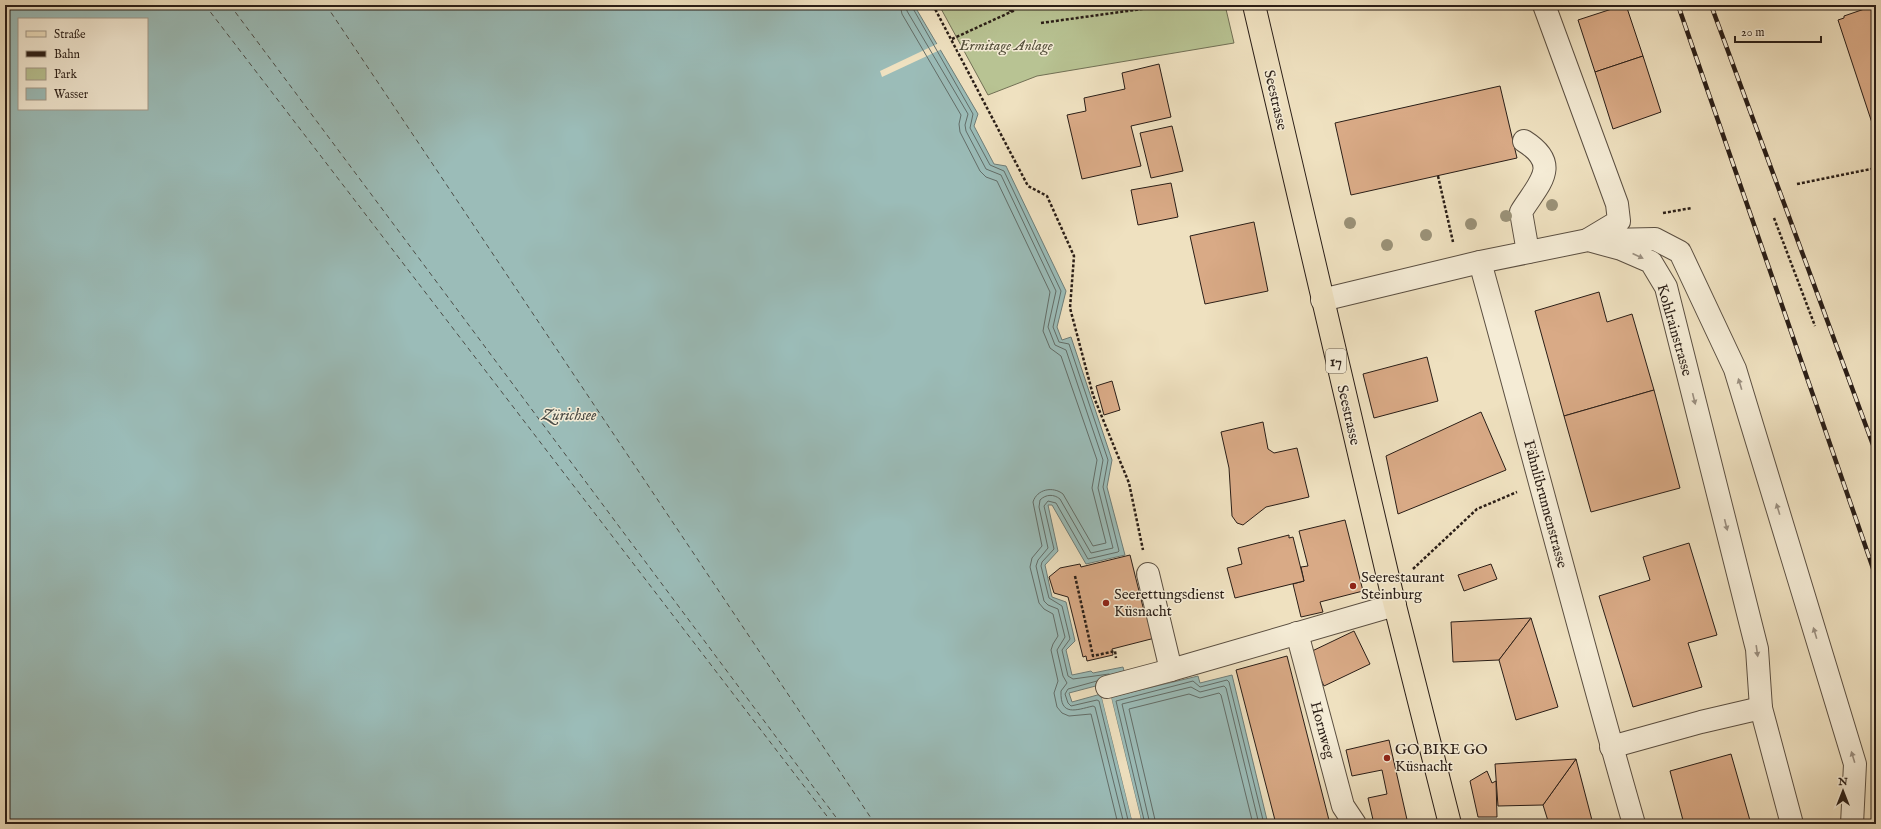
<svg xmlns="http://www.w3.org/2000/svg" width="1881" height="829" viewBox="0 0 1881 829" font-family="'IM FELL English',serif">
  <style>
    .green { fill: #b8c393; stroke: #717055 }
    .water { fill: #9bbcb8; stroke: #6e7d78; fill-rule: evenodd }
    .pier { fill: #efe1c0 }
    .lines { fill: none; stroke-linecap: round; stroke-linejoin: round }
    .shore { stroke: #626d68; stroke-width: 1 }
    .ferry { stroke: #4c4d47; stroke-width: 1; stroke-dasharray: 5 4; stroke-linecap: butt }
    .building { fill: #d9aa86; stroke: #2a1e17 }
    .minor-casing { stroke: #5b4f41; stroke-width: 24 }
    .major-casing { stroke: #2a1e17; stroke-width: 24 }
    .path { stroke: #2a1e17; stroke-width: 2.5; stroke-dasharray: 3 2; stroke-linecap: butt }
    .minor { stroke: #f5ecd6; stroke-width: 22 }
    .major { stroke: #efe1c0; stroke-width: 22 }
    .rail-casing { stroke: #2a1e17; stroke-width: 4.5 }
    .rail { stroke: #f5ecd6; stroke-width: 3; stroke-dasharray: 9; stroke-linecap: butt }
    .tree { fill: #9a9177 }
    .oneway { fill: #9a8f80 }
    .poi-dot { fill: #8f2418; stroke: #f5ecd6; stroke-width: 1.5 }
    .labels { text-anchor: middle; stroke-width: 3; stroke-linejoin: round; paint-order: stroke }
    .shield { fill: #f5ecd6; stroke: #675c50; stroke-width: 1 }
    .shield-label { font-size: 14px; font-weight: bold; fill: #2a1e17 }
    .park-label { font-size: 15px; font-style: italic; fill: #55503c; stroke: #f5ecd6 }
    .street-label { font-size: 15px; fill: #2a1e17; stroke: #f5ecd6 }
    .poi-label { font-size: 15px; fill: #2a1e17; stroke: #f5ecd6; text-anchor: start }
    .water-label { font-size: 16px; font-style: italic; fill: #4c4d47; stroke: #f5ecd6 }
  </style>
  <rect width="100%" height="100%" fill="#efe1c0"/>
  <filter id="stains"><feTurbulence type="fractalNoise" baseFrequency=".005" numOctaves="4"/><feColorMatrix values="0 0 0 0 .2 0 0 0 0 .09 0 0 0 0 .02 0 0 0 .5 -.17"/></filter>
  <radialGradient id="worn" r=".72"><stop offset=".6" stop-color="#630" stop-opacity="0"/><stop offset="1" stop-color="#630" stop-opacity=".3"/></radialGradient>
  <path class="green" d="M939,5H1225L1234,43L1037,76L988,95Z"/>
  <g class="water">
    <path d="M5,5H914L978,114L974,126L994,164L1006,166L1066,291L1057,327L1062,340L1071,337L1112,460L1107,487L1125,555L1086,564L1052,505H1048L1058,551L1045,565L1052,597L1066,602L1075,641L1066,650L1072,675L1091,671L1093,673L1123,667L1126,678L1069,693L1072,702L1101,694L1133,824H5ZM19,19H147V109H19Z"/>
    <path d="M1232,675L1268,824H1142L1111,697L1198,676L1200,683Z"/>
  </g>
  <g class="pier">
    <path d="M939,43L942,49L882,77L880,71Z"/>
    <path d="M1101,694L1103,695L1135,824H1133Z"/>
    <path d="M1109,697H1111L1142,824H1140Z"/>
  </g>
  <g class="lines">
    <g class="shore">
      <path d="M900,5L902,14L961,115L959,124L960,132L980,171L986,177L997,181L1050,292L1043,331L1050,348L1061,356L1097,460L1092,488L1106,543L1093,546L1063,494C1053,486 1037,489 1033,502L1042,546L1032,558L1030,567L1039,603L1044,609L1053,614L1058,636L1053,644L1051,650L1058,681L1054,693L1057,707L1062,713L1069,716L1091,714L1118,824"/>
      <path d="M906,5L907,11L968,114L965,125L966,131L986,169L1001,175L1056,291L1048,327L1055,345L1066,350L1103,460L1098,488L1113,548L1091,553L1060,499C1054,494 1046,494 1040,500L1039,507L1048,548L1038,560L1036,566L1044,601L1048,605L1058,609L1065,637L1057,650L1063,676L1067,683L1061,691C1060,717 1076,710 1093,706L1095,707L1124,824"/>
      <path d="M911,5L973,114L970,128L990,165L1004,171L1061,291L1053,327L1059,342L1069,344L1108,460L1103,487L1119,551L1118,552L1088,559L1056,503L1048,501L1044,506L1054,549L1042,562L1041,566L1049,598L1062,606L1070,639L1062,650L1068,676L1073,679L1109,674"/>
      <path d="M1097,681L1068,689L1065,694L1068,703L1071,706L1097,700L1099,701L1129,824"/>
      <path d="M1145,824L1116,701L1193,681L1200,687L1227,680L1229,682L1264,824"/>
      <path d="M1150,824L1122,704L1191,687L1200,692L1224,686L1226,688L1259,824"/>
      <path d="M1156,824L1129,709L1189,694L1200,698L1219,693L1221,695L1253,824"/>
    </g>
    <g class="ferry">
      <path d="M205,5L833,824"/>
      <path d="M230,5L841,824"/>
      <path d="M326,5L875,824"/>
    </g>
  </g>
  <g class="building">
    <path d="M1624,5H1626L1643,56L1595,72L1578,20Z"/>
    <path d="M1876,5V135L1838,20L1844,18V16Z"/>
    <path d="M1643,56L1661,112L1613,129L1595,72Z"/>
    <path d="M1159,64L1171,117L1131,126L1141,166L1082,179L1067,115L1086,111L1084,98L1125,89L1122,73Z"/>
    <path d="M1500,86L1517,158L1351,195L1335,123Z"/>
    <path d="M1172,126L1183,171L1151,178L1140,133Z"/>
    <path d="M1171,183L1178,217L1138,225L1131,190Z"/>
    <path d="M1254,222L1268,291L1205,304L1190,236Z"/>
    <path d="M1599,292L1607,322L1632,314L1654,390L1564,416L1535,311Z"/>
    <path d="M1427,357L1438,401L1374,418L1363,374Z"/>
    <path d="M1112,381L1120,410L1104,415L1096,386Z"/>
    <path d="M1654,390L1680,488L1591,512L1564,416Z"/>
    <path d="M1481,412L1506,470L1398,514L1386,456Z"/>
    <path d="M1263,422L1268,449L1274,453L1297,448L1309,497L1266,507L1243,525L1237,523L1232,516L1229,468L1221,432Z"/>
    <path d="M1345,520L1363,591L1320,602L1323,612L1301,617L1293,584L1304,581L1301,567L1308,566L1299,531Z"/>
    <path d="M1289,535V538L1293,537L1304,581L1235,598L1227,568L1242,564L1238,548Z"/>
    <path d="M1689,543L1717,635L1688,643L1702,687L1633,707L1599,596L1650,580L1643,557Z"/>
    <path d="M1130,555L1144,611L1148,610L1155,638L1112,649L1113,655L1087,661L1086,656L1083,657L1068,597L1054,593L1049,577L1060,568L1080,564L1081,567Z"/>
    <path d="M1491,564L1497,579L1464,591L1458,575Z"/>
    <path d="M1531,618L1499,660L1453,662L1451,622Z"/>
    <path d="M1531,618L1558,707L1516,720L1499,660Z"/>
    <path d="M1354,631L1370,664L1324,686L1308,653Z"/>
    <path d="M1287,656L1330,824H1276L1236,670Z"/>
    <path d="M1389,740L1408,824H1374L1368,798L1387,794L1382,770L1352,776L1346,750Z"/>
    <path d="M1731,754L1751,824H1684L1670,771Z"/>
    <path d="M1576,759L1593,824H1549L1543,805Z"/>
    <path d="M1576,759L1543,805L1498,806L1495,764Z"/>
    <path d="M1487,771L1492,783L1496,781L1497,817H1478L1470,781Z"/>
  </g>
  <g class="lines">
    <defs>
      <g id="minor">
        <path d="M1544,5L1617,204L1619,221L1589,239"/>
        <path d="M1524,141C1562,165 1539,183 1521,212L1528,252"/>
        <path d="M1607,240L1655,239L1680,252L1735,369L1855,764L1852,824"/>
        <path d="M1480,262C1532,449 1580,637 1634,824"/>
        <path d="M1322,300L1480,262L1588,240L1621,249L1651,262L1666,287L1757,649L1761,708L1792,824"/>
        <path d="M1148,574L1171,670"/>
        <path d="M1297,633L1343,806L1355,824"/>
        <path d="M1107,687L1171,670L1395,605"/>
        <path d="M1611,747L1701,722L1761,708"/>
      </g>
      <path id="major" d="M1254,5L1391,590L1450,824"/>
    </defs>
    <use href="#minor" class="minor-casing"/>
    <use href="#major" class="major-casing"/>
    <g class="path">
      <path d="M933,5L1028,186L1047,196L1074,256L1070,308L1093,395L1129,483L1143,550"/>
      <path d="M995,5L1012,11"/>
      <path d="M1041,23L1149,8"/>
      <path d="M952,39L1013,11L1017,5"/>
      <path d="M1438,176L1453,242"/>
      <path d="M1797,184L1876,168"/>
      <path d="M1663,213L1692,208"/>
      <path d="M1774,218L1815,326"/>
      <path d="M1413,569L1477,509L1517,492"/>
      <path d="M1075,576L1093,656L1115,651L1116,658"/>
    </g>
    <use href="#minor" class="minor"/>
    <use href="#major" class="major"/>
    <defs>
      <g id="rail">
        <path d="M1678,5L1876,577"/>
        <path d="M1711,5L1876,453"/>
      </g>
    </defs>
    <use href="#rail" class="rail-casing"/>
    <use href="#rail" class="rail"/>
  </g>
  <g class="tree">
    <circle cx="1552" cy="205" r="6"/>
    <circle cx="1506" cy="216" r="6"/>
    <circle cx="1350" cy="223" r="6"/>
    <circle cx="1471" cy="224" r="6"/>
    <circle cx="1426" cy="235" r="6"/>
    <circle cx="1387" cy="245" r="6"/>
  </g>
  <defs><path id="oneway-solid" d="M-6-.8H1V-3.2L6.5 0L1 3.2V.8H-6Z"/></defs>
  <g class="oneway">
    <use href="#oneway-solid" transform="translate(1638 256) rotate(25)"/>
    <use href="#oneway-solid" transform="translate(1740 384) rotate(-107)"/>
    <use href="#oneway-solid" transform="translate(1694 399) rotate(76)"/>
    <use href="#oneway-solid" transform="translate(1778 509) rotate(-107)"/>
    <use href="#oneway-solid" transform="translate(1726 525) rotate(76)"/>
    <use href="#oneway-solid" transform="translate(1815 633) rotate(-107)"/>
    <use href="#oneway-solid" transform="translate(1757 651) rotate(82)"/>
    <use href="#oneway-solid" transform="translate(1853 757) rotate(-107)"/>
  </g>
  <g class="poi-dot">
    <circle cx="1353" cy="586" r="4"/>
    <circle cx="1106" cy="603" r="4"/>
    <circle cx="1387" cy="758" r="4"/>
  </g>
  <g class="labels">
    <rect class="shield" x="1326" y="349" width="20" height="24" rx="3"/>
    <g class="shield-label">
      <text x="1336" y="366">17</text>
    </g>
    <g class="park-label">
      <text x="1006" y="50">Ermitage Anlage</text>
    </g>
    <g class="street-label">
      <text transform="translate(1276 100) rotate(77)" y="5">Seestrasse</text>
      <text transform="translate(1675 330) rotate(74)" y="5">Kohlrainstrasse</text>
      <text transform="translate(1349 415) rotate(77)" y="5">Seestrasse</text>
      <text transform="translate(1546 504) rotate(75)" y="5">Fähnlibrunnenstrasse</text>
      <text transform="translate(1323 730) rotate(75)" y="5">Hornweg</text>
    </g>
    <g class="poi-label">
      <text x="1361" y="582">Seerestaurant<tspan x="1361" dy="17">Steinburg</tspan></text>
      <text x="1114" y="599">Seerettungsdienst<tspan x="1114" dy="17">Küsnacht</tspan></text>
      <text x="1395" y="754">GO BIKE GO<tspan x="1395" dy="17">Küsnacht</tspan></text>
    </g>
    <g class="water-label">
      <text x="569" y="420">Zürichsee</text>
    </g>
  </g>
  <rect width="1881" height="829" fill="none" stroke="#efe1c0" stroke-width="20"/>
  <rect x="6" y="6" width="1869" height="817" fill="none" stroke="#2a1e17" stroke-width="2"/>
  <rect x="10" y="10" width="1861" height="809" fill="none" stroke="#2a1e17"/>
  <rect x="18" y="18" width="130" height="92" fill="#f5ecd6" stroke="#a49a8a"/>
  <rect x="26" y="31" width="20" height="6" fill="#efe1c0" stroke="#a49a8a"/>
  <text x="54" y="38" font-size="12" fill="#2a1e17">Straße</text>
  <rect x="26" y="51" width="20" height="6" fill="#2a1e17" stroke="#a49a8a"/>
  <text x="54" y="58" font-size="12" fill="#2a1e17">Bahn</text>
  <rect x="26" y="68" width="20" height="12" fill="#b8c393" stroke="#a49a8a"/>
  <text x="54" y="78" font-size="12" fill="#2a1e17">Park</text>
  <rect x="26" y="88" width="20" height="12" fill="#9bbcb8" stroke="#a49a8a"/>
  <text x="54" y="98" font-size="12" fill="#2a1e17">Wasser</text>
  <g transform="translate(1843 791)" stroke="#f5ecd6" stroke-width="3" paint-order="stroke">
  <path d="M0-3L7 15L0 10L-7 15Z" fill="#2a1e17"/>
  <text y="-6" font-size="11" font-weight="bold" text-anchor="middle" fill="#2a1e17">N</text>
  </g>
  <path d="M1735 36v6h86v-6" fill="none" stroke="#2a1e17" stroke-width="2"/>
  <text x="1741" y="36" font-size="12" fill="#2a1e17" stroke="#f5ecd6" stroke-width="3" paint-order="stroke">20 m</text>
  <rect width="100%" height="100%" filter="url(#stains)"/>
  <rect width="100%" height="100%" fill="url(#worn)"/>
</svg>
